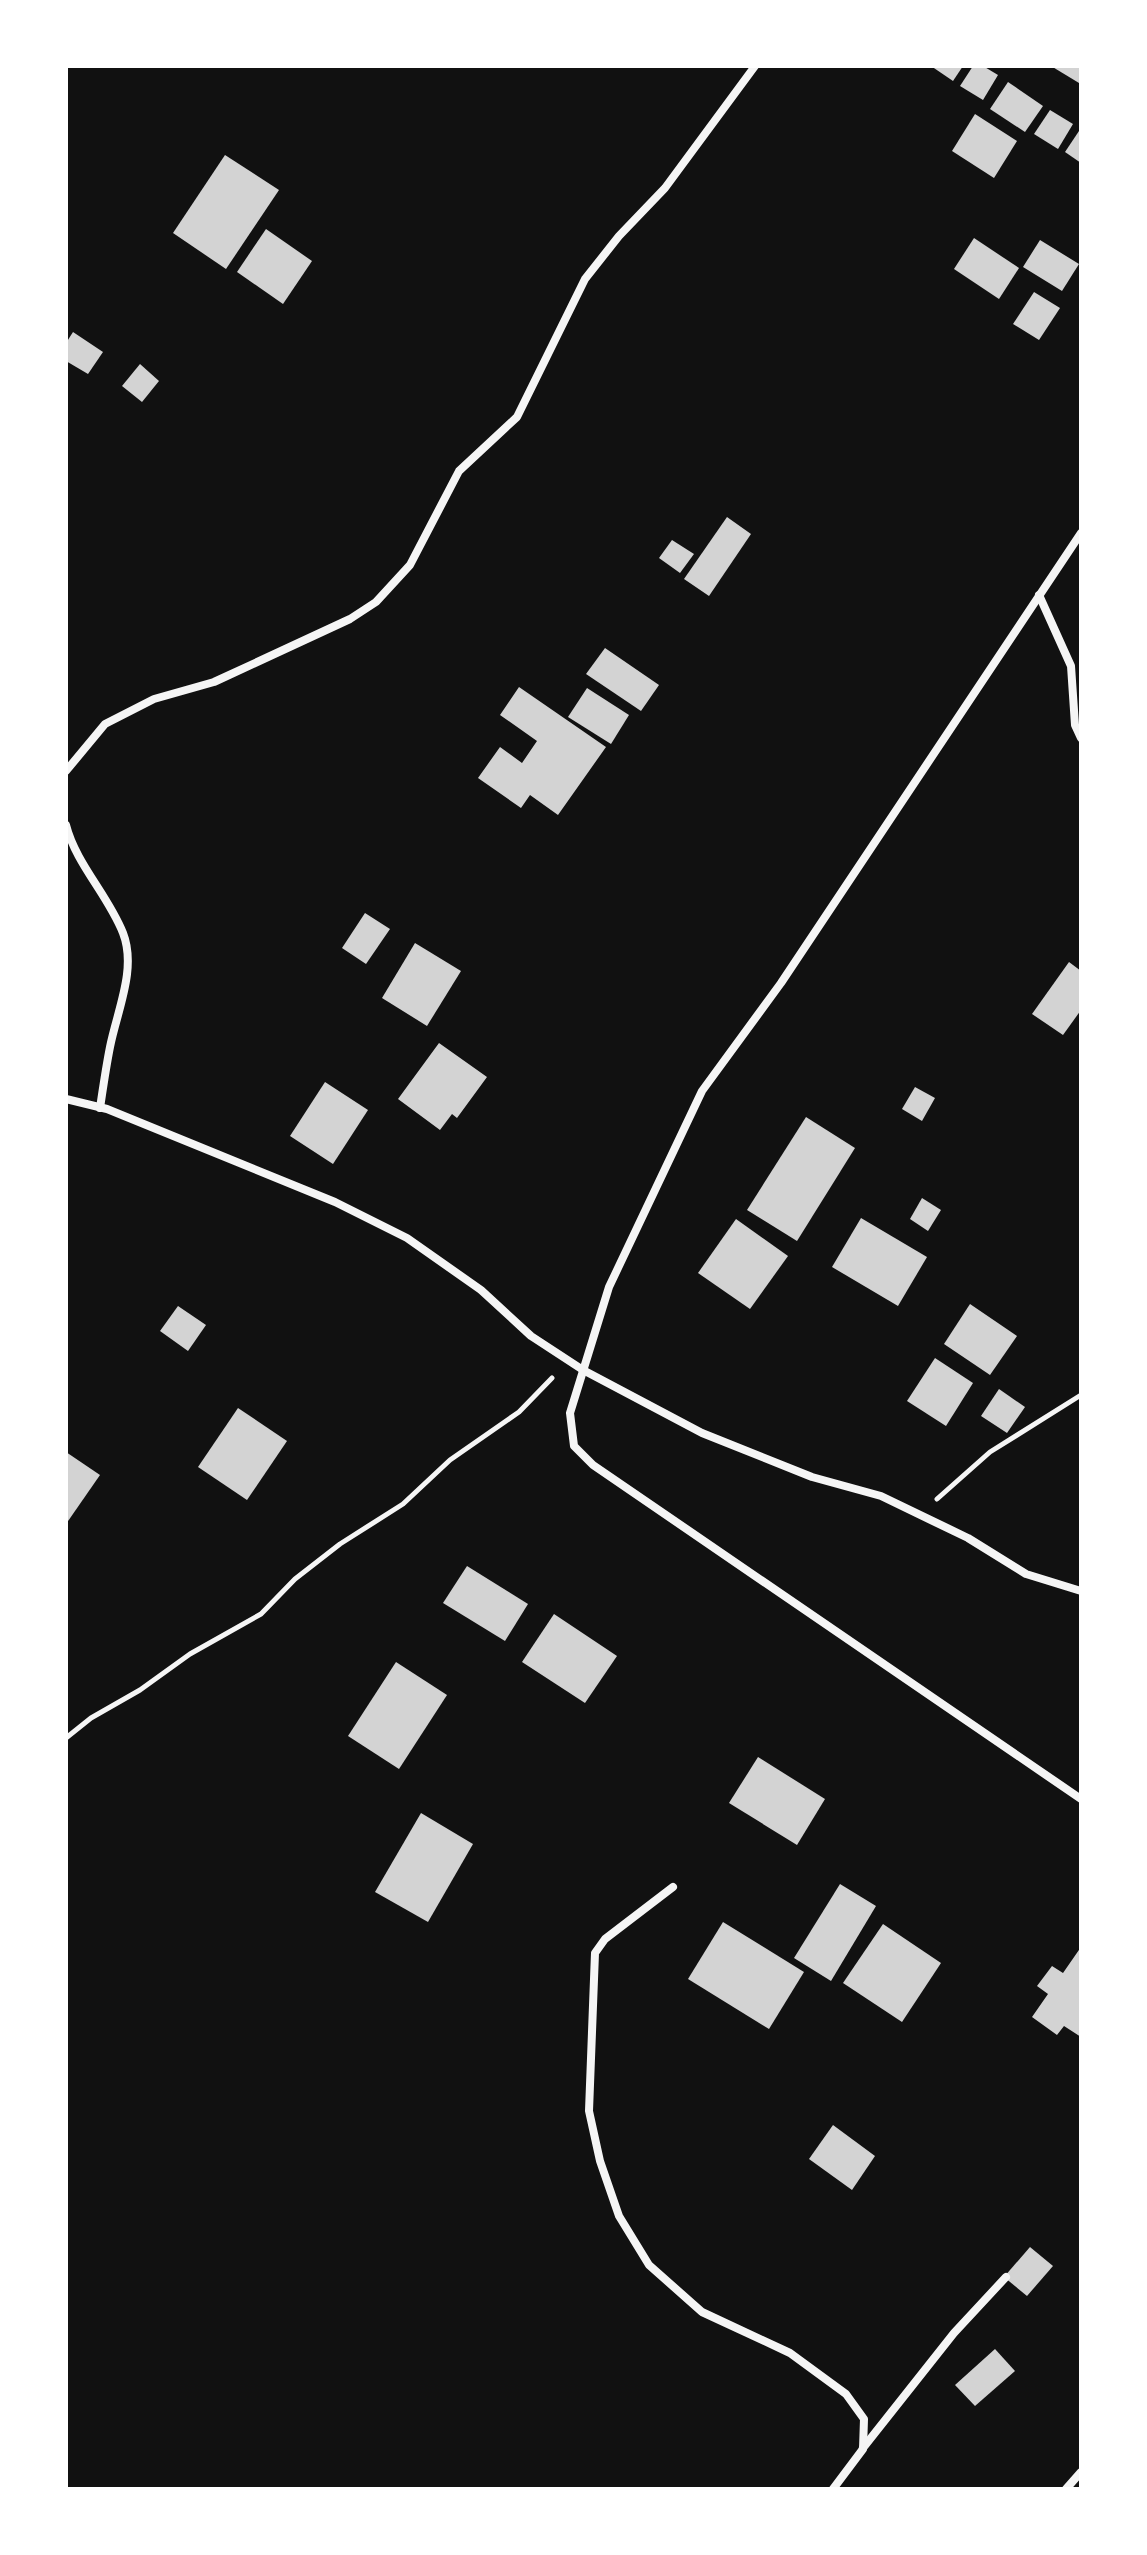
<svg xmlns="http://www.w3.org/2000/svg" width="1147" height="2555" viewBox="0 0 1147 2555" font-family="'Libre Baskerville',serif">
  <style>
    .building { fill: #d3d3d3 }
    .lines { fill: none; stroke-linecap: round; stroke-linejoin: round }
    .path { stroke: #f5f5f5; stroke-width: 5 }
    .minor { stroke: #f5f5f5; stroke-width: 8 }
  </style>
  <rect width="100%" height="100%" fill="#111"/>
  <g class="building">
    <path d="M931,66H963L953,81Z"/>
    <path d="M973,66H983L998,75L983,100L960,86Z"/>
    <path d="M1051,66H1081V79L1079,83Z"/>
    <path d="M1008,82L1043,106L1025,132L990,109Z"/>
    <path d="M1050,110L1073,124L1058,149L1034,134Z"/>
    <path d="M975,114L1017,141L994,178L952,151Z"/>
    <path d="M1081,128V163L1065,152Z"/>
    <path d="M225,155L279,190L226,269L173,233Z"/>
    <path d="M266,229L312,261L283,304L237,272Z"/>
    <path d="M974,238L1019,268L999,299L954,269Z"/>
    <path d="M1040,240L1079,264L1062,291L1023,267Z"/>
    <path d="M1034,292L1060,308L1039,340L1013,324Z"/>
    <path d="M73,332L103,352L88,374L66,361V343Z"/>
    <path d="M140,364L159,381L142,402L122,386Z"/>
    <path d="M727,517L751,534L709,596L684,579Z"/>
    <path d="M672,540L694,554L680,573L659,558Z"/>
    <path d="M605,648L659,685L641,711L586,674Z"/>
    <path d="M519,687L606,747L558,815L530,795L521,808L478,778L500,747L522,763L537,741L500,715Z"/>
    <path d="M587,688L629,715L611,744L568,717Z"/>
    <path d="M365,913L390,929L366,964L342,948Z"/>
    <path d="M415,943L461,971L427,1026L382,998Z"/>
    <path d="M1069,962L1081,971V1010L1063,1035L1032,1014Z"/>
    <path d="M439,1043L487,1077L457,1118L452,1114L440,1130L398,1099Z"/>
    <path d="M325,1082L368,1110L333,1164L290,1136Z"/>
    <path d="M915,1087L935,1098L922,1121L902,1109Z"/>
    <path d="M806,1117L855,1148L797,1241L747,1210Z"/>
    <path d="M922,1198L941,1210L928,1231L910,1219Z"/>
    <path d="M861,1218L927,1257L898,1306L832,1267Z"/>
    <path d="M736,1219L788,1256L750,1309L698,1273Z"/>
    <path d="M970,1304L1017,1336L990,1375L944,1344Z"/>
    <path d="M178,1306L206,1325L188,1351L160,1331Z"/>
    <path d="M935,1358L973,1383L946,1426L907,1401Z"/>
    <path d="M999,1389L1025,1407L1007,1433L981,1416Z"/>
    <path d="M238,1408L287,1441L247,1500L198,1467Z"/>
    <path d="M66,1452L100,1475L66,1524Z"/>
    <path d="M467,1566L528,1604L505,1641L443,1603Z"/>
    <path d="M554,1614L617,1656L585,1703L522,1662Z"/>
    <path d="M396,1662L447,1695L399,1769L348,1736Z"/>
    <path d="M758,1757L825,1799L797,1845L729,1803Z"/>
    <path d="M421,1813L473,1844L428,1922L375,1892Z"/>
    <path d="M840,1884L876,1906L831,1981L794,1958Z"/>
    <path d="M723,1922L804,1972L769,2029L688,1979Z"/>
    <path d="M883,1924L941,1963L902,2022L843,1983Z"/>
    <path d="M1081,1947V2037L1064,2026L1057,2035L1032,2017L1048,1994L1037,1986L1052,1966L1063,1973Z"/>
    <path d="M833,2125L875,2156L852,2190L809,2159Z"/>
    <path d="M1030,2247L1053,2266L1027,2296L1004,2277Z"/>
    <path d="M995,2349L1015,2371L975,2406L955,2385Z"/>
  </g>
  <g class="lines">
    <g class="path">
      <path d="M937,1499L990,1452L1081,1395"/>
      <path d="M66,1738L91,1718L140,1690L190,1654L261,1614L295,1579L340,1544L403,1504L450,1460L519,1412L552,1378"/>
    </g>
    <g class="minor">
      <path d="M1081,533L781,983L702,1091L609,1287L570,1413L574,1446L593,1465L1081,1799"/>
      <path d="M1039,595L1071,666L1075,725L1081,738"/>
      <path d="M66,771L105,724L154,699L214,682L350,619L376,602L410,565L459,471L517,417L585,279L619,236L665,188L755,66"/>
      <path d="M66,825C76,864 108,895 123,933C137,969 117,1011 110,1047C106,1067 103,1088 100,1108"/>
      <path d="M66,1099L107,1109L335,1202L407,1238L481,1290L531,1336L583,1370L702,1433L812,1477L881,1496L968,1538L1026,1574L1081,1591"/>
      <path d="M673,1887L605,1939L595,1953L589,2111L600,2161L619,2216L649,2265L702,2312L790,2353L846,2394L864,2419L863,2449L833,2489"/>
      <path d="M863,2448L954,2333L1006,2277"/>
      <path d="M1066,2489L1081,2472"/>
    </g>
  </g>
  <rect width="1147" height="2555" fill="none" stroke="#ffffff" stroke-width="136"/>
</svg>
